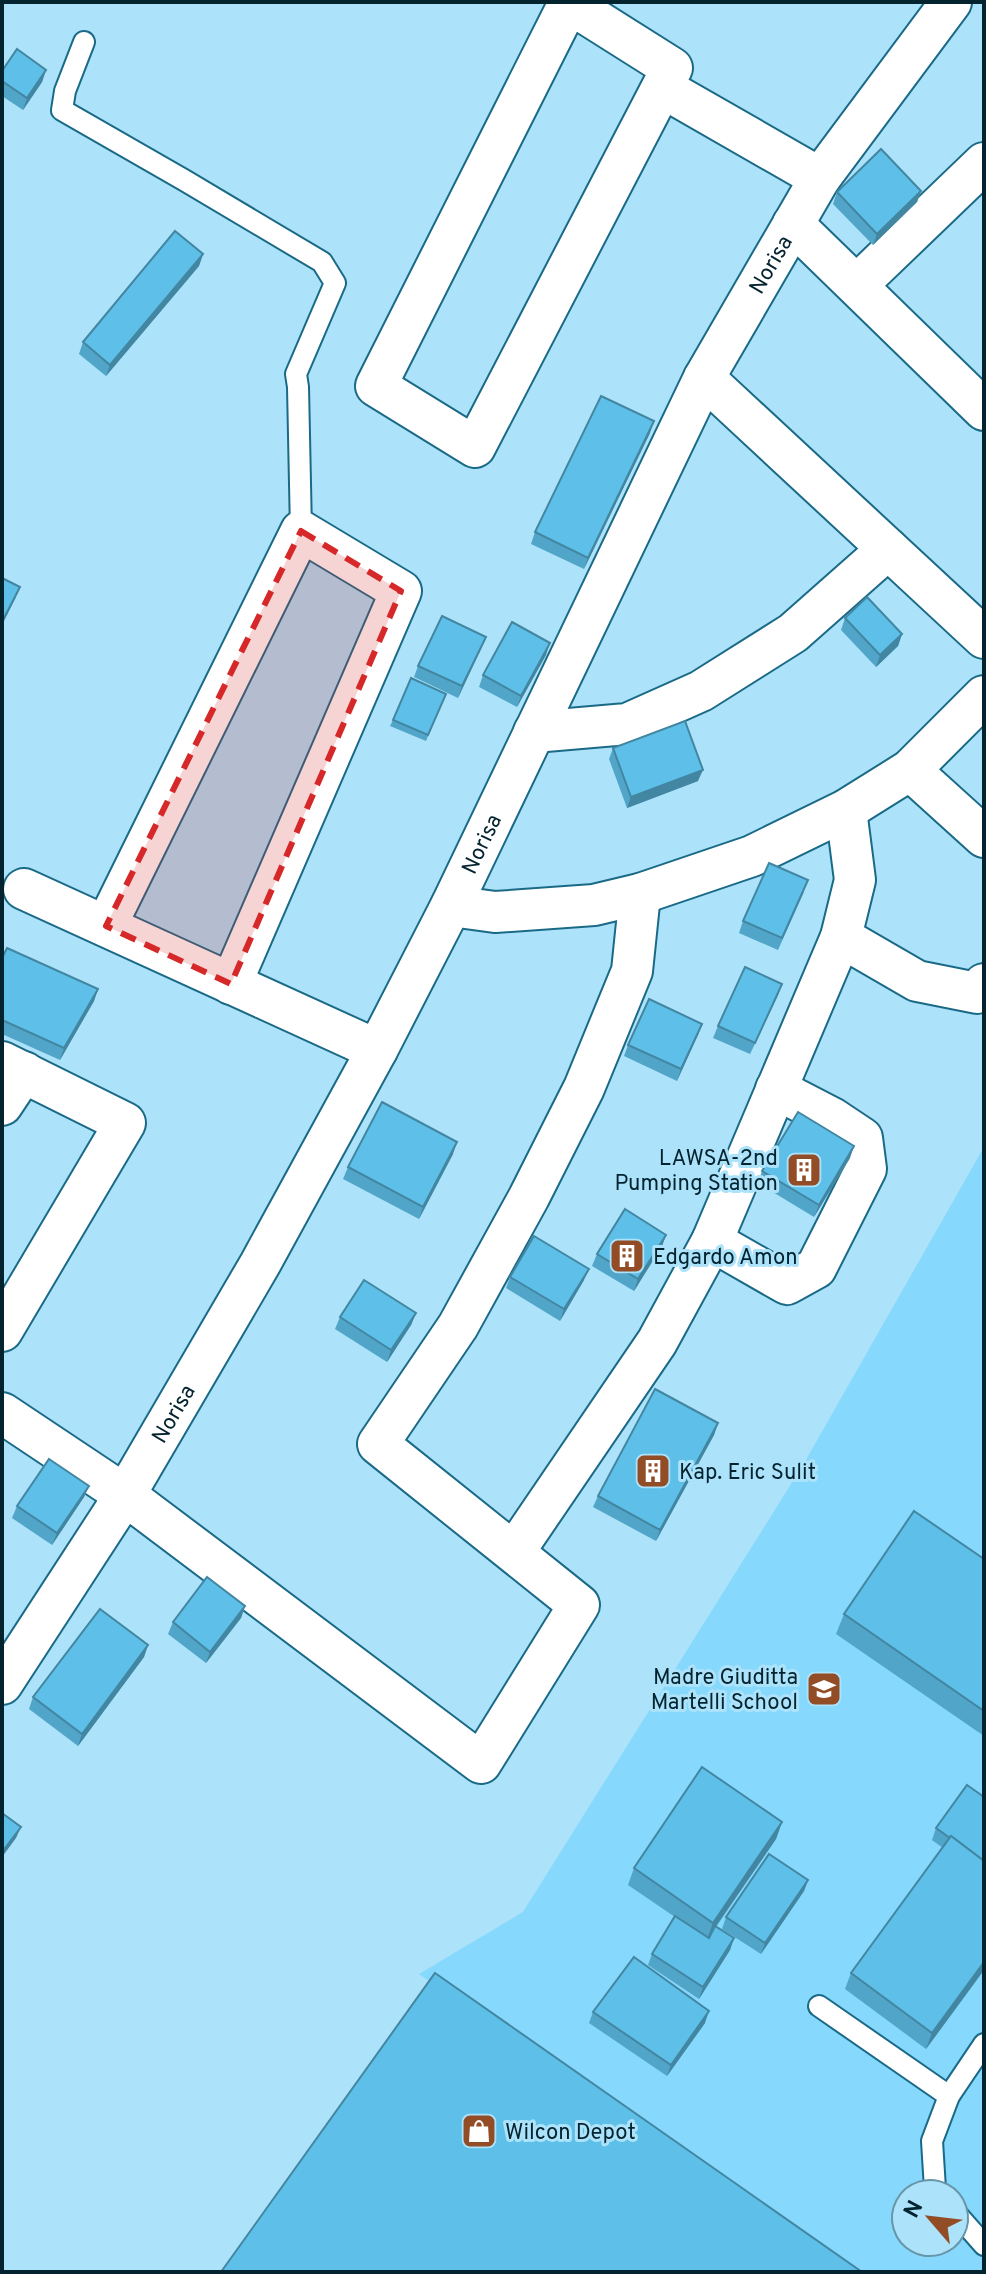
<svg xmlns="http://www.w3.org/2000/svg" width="986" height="2274" viewBox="0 0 986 2274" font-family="Overpass,sans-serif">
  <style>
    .built { fill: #86d8fc; fill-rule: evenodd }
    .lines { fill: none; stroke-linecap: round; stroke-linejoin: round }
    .service-casing { stroke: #1a6a87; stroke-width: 24 }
    .minor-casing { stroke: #1a6a87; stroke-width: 44 }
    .service { stroke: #fff; stroke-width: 20 }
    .minor { stroke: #fff; stroke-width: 40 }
    .wall { fill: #51a5c8 }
    .shaded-wall { fill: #4286a2 }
    .building { fill: #5ec0e8; stroke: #4286a2; stroke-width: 2 }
    .marked { fill: #d62828; fill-opacity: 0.2; stroke: #d62828; stroke-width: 6; stroke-dasharray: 16 10; stroke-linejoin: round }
    .labels { text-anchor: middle; stroke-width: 6; stroke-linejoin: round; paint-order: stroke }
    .street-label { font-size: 22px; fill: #03232f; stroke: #ace2fa }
    .poi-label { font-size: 22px; fill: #03232f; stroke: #ace2fa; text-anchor: start }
  </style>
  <rect width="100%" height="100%" fill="#ace2fa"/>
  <path class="built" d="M984,1147V2272H848L419,1974L523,1912L803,1465ZM906,2194H954V2242H906Z"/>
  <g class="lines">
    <defs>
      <g id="service">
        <path d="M84,42L65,91L62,110L184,180L322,262L335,283L296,374L298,387L301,531"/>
        <path d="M819,2006L949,2096"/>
        <path d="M939,2194L935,2189L932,2141L949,2096L984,2044"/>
        <path d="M954,2211L984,2245"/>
      </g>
      <g id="minor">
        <path d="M569,3L672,68L475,447L376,386Z"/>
        <path d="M663,88L820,178"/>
        <path d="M793,224L984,410"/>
        <path d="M857,285L984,163"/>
        <path d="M704,378L984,638"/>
        <path d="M534,732L627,724L701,691L793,633L888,549"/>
        <path d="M910,770L984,837"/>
        <path d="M24,889L377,1050"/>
        <path d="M451,906L495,912L594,905L640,894L752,856L846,810L910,770L984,696"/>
        <path d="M106,926L301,531L401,591L231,984"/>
        <path d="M841,937L917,981L977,993L984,984"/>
        <path d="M2,1062L125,1123L2,1331"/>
        <path d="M2,1105L24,1072"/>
        <path d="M712,1241L787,1284L816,1268L866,1169L862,1138L832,1118L776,1089"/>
        <path d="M2,1413L125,1495L481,1763L579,1605L378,1444L458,1326L529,1197L584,1088L632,971L640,894"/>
        <path d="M514,1552L657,1342L712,1241L841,937L855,880L846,810"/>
        <path id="s1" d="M2,1684L125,1495L260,1264L377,1050L451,906L704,378L820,178L951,2"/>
      </g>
    </defs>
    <use href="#service" class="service-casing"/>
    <use href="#minor" class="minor-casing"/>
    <use href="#service" class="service"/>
    <use href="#minor" class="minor"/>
  </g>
  <g class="wall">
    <path d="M46,70L42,82L23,110L2,96V71Z"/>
    <path d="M921,191L917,202L873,245L833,204L837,192Z"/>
    <path d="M203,254L199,266L106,376L79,354L83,342Z"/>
    <path d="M650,433L584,569L531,544L535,532Z"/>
    <path d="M845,618L902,634L898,646L876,667L841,630Z"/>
    <path d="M486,637L458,698L414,677L418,666Z"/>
    <path d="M546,655L517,707L479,687L483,675Z"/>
    <path d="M446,694L426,741L390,726L393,720Z"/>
    <path d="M613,748L698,781L627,808L609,759Z"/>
    <path d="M804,892L778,950L739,933L743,921Z"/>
    <path d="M2,958L98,989L94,1001L60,1060L2,1034Z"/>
    <path d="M778,995L750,1054L713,1038L718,1026Z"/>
    <path d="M702,1024L677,1081L624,1056L628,1045Z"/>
    <path d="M453,1154L419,1219L343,1179L348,1167Z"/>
    <path d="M850,1158L814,1217L758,1183L762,1171Z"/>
    <path d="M666,1235L662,1246L634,1291L592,1266L597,1254Z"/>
    <path d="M510,1277L584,1280L560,1321L506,1288Z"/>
    <path d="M416,1313L411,1325L387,1362L335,1329L340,1317Z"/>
    <path d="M718,1423L714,1435L656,1541L593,1507L598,1496Z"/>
    <path d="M89,1486L84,1497L52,1545L12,1518L17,1506Z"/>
    <path d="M984,1559V1736L836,1634L844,1614Z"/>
    <path d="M245,1606L241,1618L206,1663L168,1634L173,1622Z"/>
    <path d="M148,1645L144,1657L78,1746L29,1709L33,1697Z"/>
    <path d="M984,1797V1970L926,2049L845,1989L851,1973L943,1848L932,1840L936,1828Z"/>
    <path d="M782,1822L776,1839L716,1927L734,1938L730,1950L699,1999L648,1965L652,1954L675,1917L628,1885L634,1868Z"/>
    <path d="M808,1880L804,1891L761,1954L722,1929L726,1917Z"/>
    <path d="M593,2012L705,2023L667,2076L589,2023Z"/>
  </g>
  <g class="shaded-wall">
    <path d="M46,70L42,82L23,110L27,98Z"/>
    <path d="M921,191L917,202L873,245L877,234Z"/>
    <path d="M203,254L199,266L106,376L110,365Z"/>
    <path d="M654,421L650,433L584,569L588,558Z"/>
    <path d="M20,587L15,599L2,625V622Z"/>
    <path d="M902,634L898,646L876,667L880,655Z"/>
    <path d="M486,637L481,649L458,698L462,686Z"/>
    <path d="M550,643L546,655L517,707L521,696Z"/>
    <path d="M703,770L698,781L627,808L631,797Z"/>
    <path d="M782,984L778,995L750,1054L755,1043Z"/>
    <path d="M98,989L94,1001L60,1060L64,1048Z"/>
    <path d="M702,1024L698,1035L677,1081L681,1069Z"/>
    <path d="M457,1142L453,1154L419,1219L423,1207Z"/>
    <path d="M854,1146L850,1158L814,1217L819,1205Z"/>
    <path d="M666,1235L662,1246L634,1291L638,1279Z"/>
    <path d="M589,1269L584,1280L560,1321L564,1309Z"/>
    <path d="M416,1313L411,1325L387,1362L391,1350Z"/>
    <path d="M718,1423L714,1435L656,1541L660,1530Z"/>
    <path d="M89,1486L84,1497L52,1545L57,1533Z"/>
    <path d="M245,1606L241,1618L206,1663L210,1652Z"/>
    <path d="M148,1645L144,1657L78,1746L82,1734Z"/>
    <path d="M782,1822L776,1839L707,1939L713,1923Z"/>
    <path d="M21,1827L16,1838L2,1857V1852Z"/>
    <path d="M808,1880L804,1891L761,1954L765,1943Z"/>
    <path d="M734,1938L730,1950L699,1999L703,1987Z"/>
    <path d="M984,1962V1970L926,2049L932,2033Z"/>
    <path d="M709,2011L705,2023L667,2076L671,2065Z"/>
  </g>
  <g class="building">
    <path d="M17,49L46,70L27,98L2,81V71Z"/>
    <path d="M881,149L921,191L877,234L837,192Z"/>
    <path d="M175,231L203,254L110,365L83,342Z"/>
    <path d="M601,396L654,421L588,558L535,532Z"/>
    <path d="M2,578L20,587L2,622Z"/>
    <path d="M867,597L902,634L880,655L845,618Z"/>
    <path d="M442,616L486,637L462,686L418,666Z"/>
    <path d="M512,622L550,643L521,696L483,675Z"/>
    <path d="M411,678L446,694L428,735L393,720Z"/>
    <path d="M685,721L703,770L631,797L613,748Z"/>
    <path d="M769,863L808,880L782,938L743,921Z"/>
    <path d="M7,948L98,989L64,1048L2,1020V958Z"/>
    <path d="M745,967L782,984L755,1043L718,1026Z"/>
    <path d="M649,999L702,1024L681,1069L628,1045Z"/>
    <path d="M382,1102L457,1142L423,1207L348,1167Z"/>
    <path d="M798,1112L854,1146L819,1205L762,1171Z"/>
    <path d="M625,1209L666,1235L638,1279L597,1254Z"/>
    <path d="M534,1236L589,1269L564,1309L510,1277Z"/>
    <path d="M364,1280L416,1313L391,1350L340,1317Z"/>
    <path d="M655,1389L718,1423L660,1530L598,1496Z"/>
    <path d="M49,1459L89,1486L57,1533L17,1506Z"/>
    <path d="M914,1511L984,1559V1711L844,1614Z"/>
    <path d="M207,1577L245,1606L210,1652L173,1622Z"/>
    <path d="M100,1609L148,1645L82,1734L33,1697Z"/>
    <path d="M702,1767L782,1822L713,1923L634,1868Z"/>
    <path d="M967,1785L984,1797V1861L951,1836L950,1838L936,1828Z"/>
    <path d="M2,1813L21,1827L2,1852Z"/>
    <path d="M951,1836L984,1861V1962L932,2033L851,1973Z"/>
    <path d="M769,1854L808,1880L765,1943L726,1917Z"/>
    <path d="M675,1916L709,1938L715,1926L734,1938L703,1987L652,1954Z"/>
    <path d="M634,1957L709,2011L671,2065L593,2012Z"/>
    <path d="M435,1973L862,2272H221Z"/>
  </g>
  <path class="marked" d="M301,531L401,591L231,984L106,926Z"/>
  <defs>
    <symbol id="building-square" viewBox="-11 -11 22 22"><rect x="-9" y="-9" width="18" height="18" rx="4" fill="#934d26" stroke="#ace2fa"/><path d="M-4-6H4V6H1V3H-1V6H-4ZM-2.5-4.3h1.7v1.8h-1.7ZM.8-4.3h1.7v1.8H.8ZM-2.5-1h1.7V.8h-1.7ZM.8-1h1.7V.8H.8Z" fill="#fff"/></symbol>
    <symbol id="school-square" viewBox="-11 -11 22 22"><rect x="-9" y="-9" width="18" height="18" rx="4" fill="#934d26" stroke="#ace2fa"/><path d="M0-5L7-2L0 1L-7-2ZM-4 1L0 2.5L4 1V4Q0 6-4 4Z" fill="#fff"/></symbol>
    <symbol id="shop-square" viewBox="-11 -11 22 22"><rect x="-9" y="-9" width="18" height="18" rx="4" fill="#934d26" stroke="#ace2fa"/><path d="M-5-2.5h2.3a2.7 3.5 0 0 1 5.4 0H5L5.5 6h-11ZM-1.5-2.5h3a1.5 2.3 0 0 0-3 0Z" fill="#fff"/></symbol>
  </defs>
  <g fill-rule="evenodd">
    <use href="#building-square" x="784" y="1150" width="40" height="40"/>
    <use href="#building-square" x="607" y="1236" width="40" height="40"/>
    <use href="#building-square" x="633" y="1451" width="40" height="40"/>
    <use href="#school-square" x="804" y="1669" width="40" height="40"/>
    <use href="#shop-square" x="459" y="2111" width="40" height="40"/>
  </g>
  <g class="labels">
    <g class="street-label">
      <text dy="8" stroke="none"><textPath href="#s1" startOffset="1616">Norisa</textPath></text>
      <text dy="8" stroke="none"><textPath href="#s1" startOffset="968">Norisa</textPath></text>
      <text dy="8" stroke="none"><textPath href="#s1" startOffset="320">Norisa</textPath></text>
    </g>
    <g class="poi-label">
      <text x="778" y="1165" text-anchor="end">LAWSA-2nd<tspan x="778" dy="25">Pumping Station</tspan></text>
      <text x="653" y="1264">Edgardo Amon</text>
      <text x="679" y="1479">Kap. Eric Sulit</text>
      <text x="798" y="1684" text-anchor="end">Madre Giuditta<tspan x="798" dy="25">Martelli School</tspan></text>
      <text x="505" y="2139">Wilcon Depot</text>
    </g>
  </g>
  <rect width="986" height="2274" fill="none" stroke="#03232f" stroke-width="8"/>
  <g transform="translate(930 2218) rotate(298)"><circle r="38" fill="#ace2fa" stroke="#6896a9" stroke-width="2"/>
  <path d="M0-6L14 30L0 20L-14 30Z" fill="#934d26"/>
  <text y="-12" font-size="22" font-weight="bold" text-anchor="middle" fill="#03232f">N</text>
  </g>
</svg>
